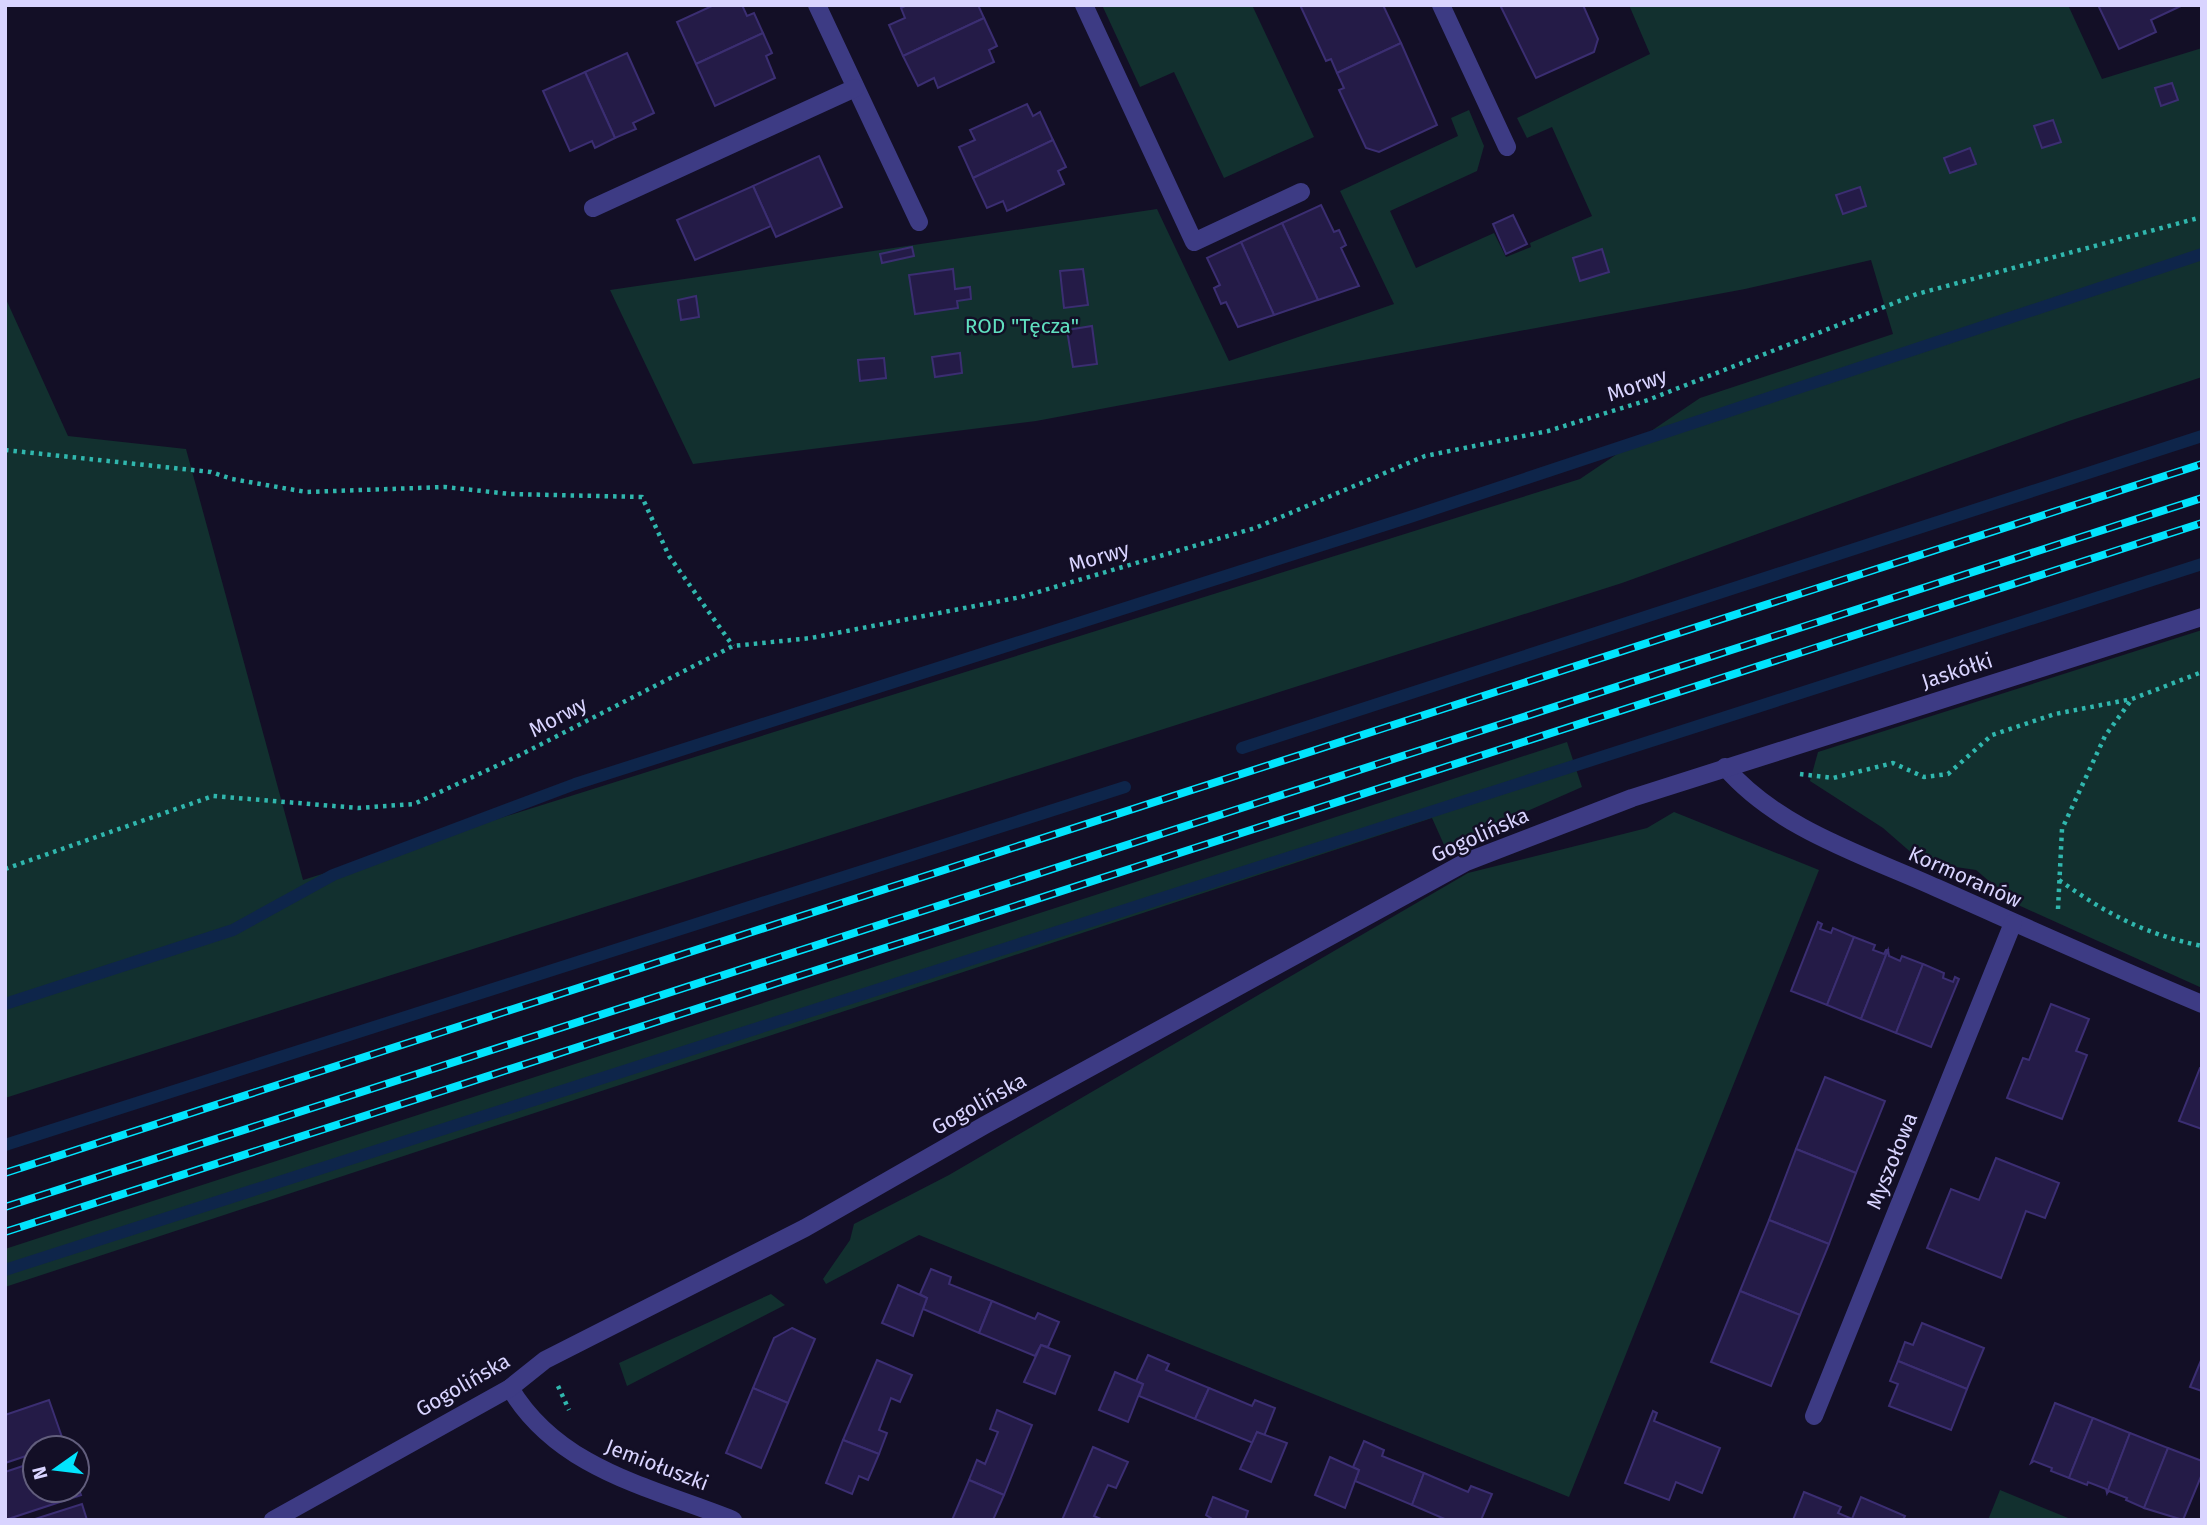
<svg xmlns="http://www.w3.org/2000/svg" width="2207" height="1525" viewBox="0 0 2207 1525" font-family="'Fira Sans',sans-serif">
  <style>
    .green { fill: #12302f }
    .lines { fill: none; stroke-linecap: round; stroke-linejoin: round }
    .stream { stroke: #0e254a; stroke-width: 12 }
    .building { fill: #241b47; stroke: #3b2e72; stroke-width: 2 }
    .path { stroke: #30b7ae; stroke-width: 4.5; stroke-dasharray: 3.5 5; stroke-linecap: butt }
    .minor { stroke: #3d3b84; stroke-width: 18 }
    .rail-casing { stroke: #02e4fd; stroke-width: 8 }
    .rail { stroke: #130f26; stroke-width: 5; stroke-dasharray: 16; stroke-linecap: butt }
    .labels { text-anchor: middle; stroke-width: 5; stroke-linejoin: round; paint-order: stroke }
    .park-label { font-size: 21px; fill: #60dfbf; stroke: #130f26 }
    .street-label { font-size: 21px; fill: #d9d4ff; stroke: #130f26 }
  </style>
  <rect width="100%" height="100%" fill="#130f26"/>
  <g class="green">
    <path d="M1102,5H1252L1314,137L1224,178L1174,72L1140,87Z"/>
    <path d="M1629,5H2068L2102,79L2202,48V377L2069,421L1622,583L5,1098V297L68,436L186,449L303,880L1580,479L1700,398L1893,334L1871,260L1745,289L1036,421L693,464L610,290L1157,209L1229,361L1394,304L1340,191L1458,136L1451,118L1469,110L1484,146L1477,171L1390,211L1416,268L1494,233L1506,257L1531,247L1530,243L1592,216L1552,127L1527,138L1517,118L1650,54Z"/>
    <path d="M2202,630V988L2016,904L1976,870L1922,862L1883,828L1810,781L1818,752Z"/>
    <path d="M1567,742L1582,787L1445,847L1432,818L5,1287V1249Z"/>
    <path d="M1674,812L1819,870L1569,1497L919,1235L826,1284L823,1279L850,1240L854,1224L949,1175L1468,873L1647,828Z"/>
    <path d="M771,1294L785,1305L627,1386L619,1363Z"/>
    <path d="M2000,1490L2073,1520H1988Z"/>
  </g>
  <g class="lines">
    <g class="stream">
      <path d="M1242,748L2202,436"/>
      <path d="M5,1004L233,930L333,875L575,784L1410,517L2202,254"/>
      <path d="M5,1145L1125,787"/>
      <path d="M5,1270L2202,564"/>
    </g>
  </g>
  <g class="building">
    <path d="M714,5H742L747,16L754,13L763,33L696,64L677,22Z"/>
    <path d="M907,5H978L984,18L903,56L889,25L905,18L901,8Z"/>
    <path d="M1300,5H1383L1401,43L1337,73L1331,59L1326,61Z"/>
    <path d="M1500,5H1583L1598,39L1594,52L1536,78Z"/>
    <path d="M2098,5H2183L2151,20L2156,32L2119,49Z"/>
    <path d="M984,18L997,46L989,50L994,62L938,88L934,78L918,86L903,56Z"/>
    <path d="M763,33L772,53L766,56L775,78L715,106L696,64Z"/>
    <path d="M1401,43L1437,125L1379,152L1366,148L1339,90L1344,88L1337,73Z"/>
    <path d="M627,53L654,113L633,123L636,129L615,138L585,72Z"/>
    <path d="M585,72L615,138L595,148L592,141L570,151L543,91Z"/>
    <path d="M2172,83L2178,100L2161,106L2155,88Z"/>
    <path d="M1027,104L1033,116L1040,112L1053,140L973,178L959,147L975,140L970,130Z"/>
    <path d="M2053,120L2061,142L2042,148L2034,126Z"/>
    <path d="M1053,140L1066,167L1058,171L1064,184L1007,211L1003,201L987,208L973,178Z"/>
    <path d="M1970,148L1976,164L1950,173L1944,158Z"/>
    <path d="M819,156L842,207L776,237L753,186Z"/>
    <path d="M753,186L771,226L695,260L677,220Z"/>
    <path d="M1860,187L1866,206L1843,214L1836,195Z"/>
    <path d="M1321,205L1334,232L1339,230L1346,245L1341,248L1359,286L1318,300L1282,223Z"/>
    <path d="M1513,215L1527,244L1506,254L1493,224Z"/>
    <path d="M1282,223L1318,300L1274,315L1241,242Z"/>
    <path d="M1241,242L1274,315L1238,327L1226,302L1221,304L1214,288L1220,285L1207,258Z"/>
    <path d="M912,247L914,256L882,263L880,254Z"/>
    <path d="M1602,249L1609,272L1580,281L1573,258Z"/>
    <path d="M953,269L955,289L970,287L971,299L957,301L958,308L915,314L909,275Z"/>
    <path d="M1083,269L1088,305L1064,308L1060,271Z"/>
    <path d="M696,296L699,317L681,320L678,300Z"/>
    <path d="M1092,326L1097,364L1073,367L1067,330Z"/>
    <path d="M960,353L962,373L935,377L932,357Z"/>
    <path d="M884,358L886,378L860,381L858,360Z"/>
    <path d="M1818,922L1822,924L1820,929L1831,933L1833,928L1854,937L1827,1005L1791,991Z"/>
    <path d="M1854,937L1875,945L1873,950L1884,954L1886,950H1888L1861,1019L1827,1005Z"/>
    <path d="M1888,950L1889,956L1900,961L1902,956L1923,964L1896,1033L1861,1019Z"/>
    <path d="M1923,964L1944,973L1943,978L1953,982L1955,977L1959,979L1931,1047L1896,1033Z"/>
    <path d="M2051,1004L2089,1019L2076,1051L2087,1055L2062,1119L2007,1098L2023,1058L2029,1060Z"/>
    <path d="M2200,1068H2202V1129L2179,1121Z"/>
    <path d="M1825,1077L1885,1101L1856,1173L1796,1149Z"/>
    <path d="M1796,1149L1856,1173L1829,1244L1769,1220Z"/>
    <path d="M1996,1158L2059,1183L2045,1218L2026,1211L2001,1278L1927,1248L1951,1189L1979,1200Z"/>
    <path d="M1769,1220L1829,1244L1800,1315L1740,1291Z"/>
    <path d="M931,1269L951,1277L949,1284L992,1301L979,1333L923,1309L927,1298L920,1294Z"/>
    <path d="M898,1285L927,1298L913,1336L882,1323Z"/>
    <path d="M1740,1291L1800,1315L1771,1386L1711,1362Z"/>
    <path d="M992,1301L1035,1319L1038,1313L1059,1322L1048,1347L1041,1345L1035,1356L979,1333Z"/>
    <path d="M1922,1323L1984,1348L1967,1389L1898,1361L1905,1342L1913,1345Z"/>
    <path d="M792,1328L815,1339L788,1403L753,1388L774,1338Z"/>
    <path d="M1041,1345L1070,1356L1055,1394L1024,1382Z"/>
    <path d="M1148,1355L1169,1364L1166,1370L1209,1388L1195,1419L1139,1396L1143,1384L1136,1381Z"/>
    <path d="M2202,1358V1391L2190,1387Z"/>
    <path d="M877,1360L912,1375L900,1402L891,1398L879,1430L887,1433L879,1454L843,1440Z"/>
    <path d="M1898,1361L1967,1389L1951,1430L1889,1406L1898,1384L1890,1381Z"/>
    <path d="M1115,1372L1143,1384L1128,1422L1099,1410Z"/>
    <path d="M753,1388L788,1403L761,1468L726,1453Z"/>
    <path d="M1209,1388L1252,1406L1255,1400L1275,1408L1264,1436L1257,1432L1253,1443L1195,1419Z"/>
    <path d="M49,1400L64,1443L35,1448V1453L5,1463V1415Z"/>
    <path d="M2055,1403L2093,1418L2069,1478L2051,1471L2052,1468L2034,1461L2031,1463Z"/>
    <path d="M997,1410L1032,1425L1004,1495L969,1480L977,1460L985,1464L998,1432L990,1429Z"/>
    <path d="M1653,1411L1657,1413L1654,1421L1720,1448L1702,1493L1676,1482L1669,1500L1625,1483Z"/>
    <path d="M2093,1418L2130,1433L2107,1493L2106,1489L2088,1482L2087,1485L2069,1478Z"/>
    <path d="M1257,1432L1287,1443L1271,1482L1240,1469Z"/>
    <path d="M2130,1433L2168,1448L2144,1508L2126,1500L2127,1498L2109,1491L2107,1493Z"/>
    <path d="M843,1440L879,1454L868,1480L859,1476L852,1494L826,1483Z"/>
    <path d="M1364,1441L1384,1450L1382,1456L1424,1473L1412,1505L1355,1481L1359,1470L1353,1467Z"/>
    <path d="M1093,1447L1128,1462L1116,1488L1108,1485L1094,1516L1103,1520H1062Z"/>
    <path d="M2168,1448L2202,1461V1474L2183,1520L2144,1508Z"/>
    <path d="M1330,1457L1359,1470L1345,1508L1315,1495Z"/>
    <path d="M35,1462V1490H77V1484L81,1495L5,1520V1472Z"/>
    <path d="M1424,1473L1468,1492L1471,1486L1492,1494L1481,1520H1447L1412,1505Z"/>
    <path d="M969,1480L1004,1495L993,1520H952Z"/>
    <path d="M1804,1492L1841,1507L1838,1513L1852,1519L1861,1497L1905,1516L1903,1520H1793Z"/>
    <path d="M1213,1497L1248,1511L1245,1520H1214L1206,1515Z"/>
    <path d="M82,1504L87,1520H32Z"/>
  </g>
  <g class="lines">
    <g class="path">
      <path d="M5,450L211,472L232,479L306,492L445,487L510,494L642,497L669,556L733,646"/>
      <path d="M1800,774L1833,778L1893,763L1924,777L1948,774L1992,735L2055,714L2132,699L2202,672"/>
      <path d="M5,869L213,796L358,808L414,804L518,756L733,646L811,638L1021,597L1255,528L1425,456L1548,431L1648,400L1917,294L2202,217"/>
      <path d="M2059,880C2107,914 2144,934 2202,946"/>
      <path d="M2058,909L2062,829L2105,736L2132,699"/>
      <path d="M558,1386L569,1410"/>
    </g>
    <g class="minor">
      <path d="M817,5L919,222"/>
      <path d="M1084,5L1194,242L1301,192"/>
      <path d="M1441,5L1507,147"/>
      <path d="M593,208L855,88"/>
      <path d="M1725,767C1778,829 1864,855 1937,888C2025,927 2113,967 2202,1004"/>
      <path d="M510,1388C559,1470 651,1487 733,1520"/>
      <path d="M1814,1416L2013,923"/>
      <path d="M273,1520L510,1388L545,1360L805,1228L985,1125L1466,862L1632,798L2202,617"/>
    </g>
    <defs>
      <g id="rail">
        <path d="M5,1173L2202,464"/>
        <path d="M5,1207L2202,498"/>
        <path d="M5,1232L2202,523"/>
      </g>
    </defs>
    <use href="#rail" class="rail-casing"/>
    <use href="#rail" class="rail"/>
  </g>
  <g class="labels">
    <g class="park-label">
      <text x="1022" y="333">ROD "Tęcza"</text>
    </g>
    <g class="street-label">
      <text transform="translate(1637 385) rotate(-19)" y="7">Morwy</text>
      <text transform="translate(1099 557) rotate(-16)" y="7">Morwy</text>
      <text transform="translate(1957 671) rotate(-18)" y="7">Jaskółki</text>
      <text transform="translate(558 717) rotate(-28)" y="7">Morwy</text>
      <text transform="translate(1480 835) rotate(-24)" y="7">Gogolińska</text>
      <text transform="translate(1965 877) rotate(24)" y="7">Kormoranów</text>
      <text transform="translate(979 1104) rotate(-29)" y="7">Gogolińska</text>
      <text transform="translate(1892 1161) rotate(-68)" y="7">Myszołowa</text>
      <text transform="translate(463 1385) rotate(-30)" y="7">Gogolińska</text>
      <text transform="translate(657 1465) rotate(21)" y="7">Jemiołuszki</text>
    </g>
  </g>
  <rect width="2207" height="1525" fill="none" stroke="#d9d4ff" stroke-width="14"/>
  <g transform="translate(56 1469) rotate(256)"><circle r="33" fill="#130f26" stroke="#625e7d" stroke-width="2"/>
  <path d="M0-5L12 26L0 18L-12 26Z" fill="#02e4fd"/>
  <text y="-10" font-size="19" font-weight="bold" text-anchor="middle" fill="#d9d4ff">N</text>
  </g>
</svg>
